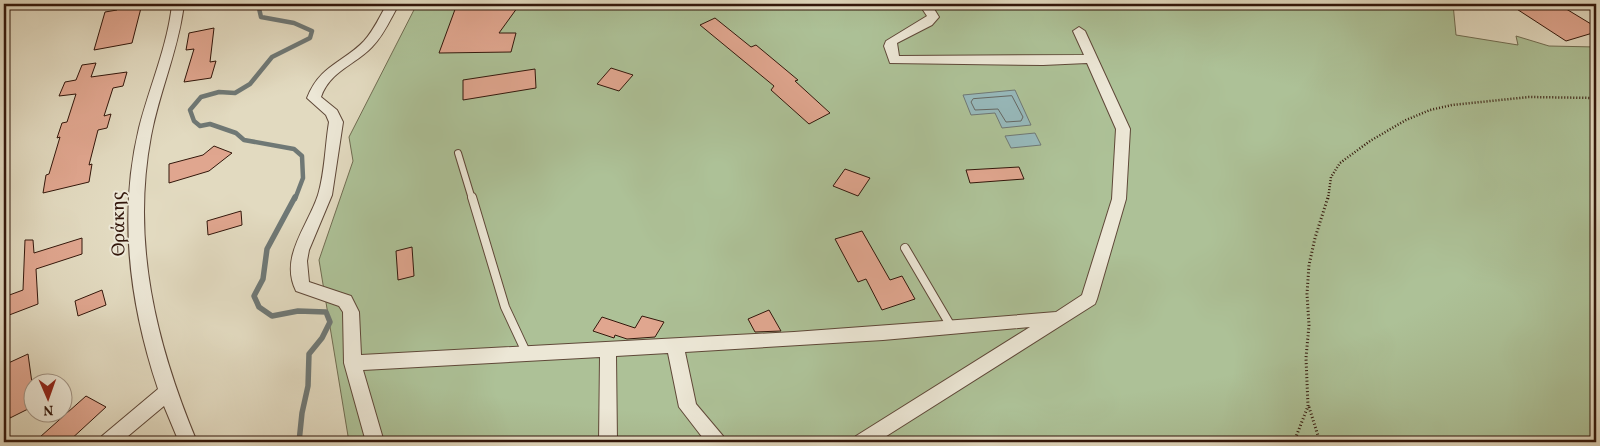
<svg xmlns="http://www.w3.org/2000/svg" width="1600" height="446" viewBox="0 0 1600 446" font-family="Vollkorn,serif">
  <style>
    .green { fill: #adc197; stroke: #706c51 }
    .water { fill: #97b9bb; stroke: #6f7875 }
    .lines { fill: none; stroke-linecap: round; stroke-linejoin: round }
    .shore { stroke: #656863; stroke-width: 1 }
    .stream-far1 { stroke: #6f7875; stroke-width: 4.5 }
    .stream { stroke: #6f7875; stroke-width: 5.5 }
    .building { fill: #e0a68f; stroke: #33170b }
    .service-far1-casing { stroke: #5f4838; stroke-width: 8 }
    .service-casing { stroke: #5f4838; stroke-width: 10 }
    .minor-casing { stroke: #5f4838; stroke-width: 2 }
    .path-far1 { stroke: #33170b; stroke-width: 2.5; stroke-dasharray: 1 2; stroke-linecap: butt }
    .path { stroke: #33170b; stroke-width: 3; stroke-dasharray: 1 2.5; stroke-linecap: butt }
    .service-far1 { stroke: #ece7d6; stroke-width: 6 }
    .service { stroke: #ece7d6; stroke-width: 8 }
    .minor { fill: #ece7d6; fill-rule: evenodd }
    .labels { text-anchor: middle; stroke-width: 4; stroke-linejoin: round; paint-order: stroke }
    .street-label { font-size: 19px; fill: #33170b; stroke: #ece7d6 }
  </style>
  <rect width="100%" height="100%" fill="#e2dac0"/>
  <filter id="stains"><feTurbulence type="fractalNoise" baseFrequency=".004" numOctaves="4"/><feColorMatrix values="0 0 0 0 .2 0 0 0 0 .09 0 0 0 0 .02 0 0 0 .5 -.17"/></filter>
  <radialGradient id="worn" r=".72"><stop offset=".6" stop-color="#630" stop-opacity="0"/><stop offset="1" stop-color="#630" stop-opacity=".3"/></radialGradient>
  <path class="green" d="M417,4H1453L1456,35L1518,45L1516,36L1549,46L1596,47V442H349L319,260L353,161L349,137Z"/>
  <g class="water">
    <path d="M1015,90L1031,125L1002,128L995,113L971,115L963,95Z"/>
    <path d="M1035,133L1041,145L1011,148L1005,136Z"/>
  </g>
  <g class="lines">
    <path class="shore" d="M1012,96L1023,117L1021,121L1006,122L998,109L975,110L971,102L973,99Z"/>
    <path class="stream-far1" d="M258,4L261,17L294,23L312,31L310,38L272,57L250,84L235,93L219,92L201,97L190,110L194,121L200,126L210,124L236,133L244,140L294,149L302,156L303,178L295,199"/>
    <path class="stream" d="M295,197L267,249L263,279L254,296L259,307L272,316L298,311L326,312L330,322L322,338L309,354L308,386L302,413L299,442"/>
  </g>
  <g class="building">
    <path d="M118,4H142L132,43L94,50L105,12L117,10Z"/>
    <path d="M457,4H520L499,33H516L511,52L439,53Z"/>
    <path d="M1509,4H1558L1596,27V32L1566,41Z"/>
    <path d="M715,18L751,47L756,45L798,80L795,81L830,113L809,124L771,90L774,86L700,25Z"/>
    <path d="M214,28L210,62L216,61L211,78L184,82L194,49L186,50L189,33Z"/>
    <path d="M96,63L91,77L127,72L123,86L113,88L104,116L111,114L107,128L98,130L89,165L92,164L89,182L43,193L46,175L49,174L60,137L57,138L62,123L67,122L76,94L59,96L65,82L76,80L82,65Z"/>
    <path d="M611,68L633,75L619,91L597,84Z"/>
    <path d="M535,69L536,88L463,100V80Z"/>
    <path d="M214,146L232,153L209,171L169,183V164L203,155Z"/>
    <path d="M1019,167L1024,179L970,183L966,170Z"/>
    <path d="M845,169L870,178L858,196L833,186Z"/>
    <path d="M241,211L242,225L208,235L207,221Z"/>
    <path d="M862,231L890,280L902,276L915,299L882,310L866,279L858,282L835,239Z"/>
    <path d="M82,238V254L36,269L38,304L4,317V297L23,290L25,240H33L34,253Z"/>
    <path d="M412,247L414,276L398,280L396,251Z"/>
    <path d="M102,290L106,305L78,316L75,301Z"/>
    <path d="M769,310L781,331L755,332L748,319Z"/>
    <path d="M642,316L664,322L655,337L627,339L615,335L614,338L593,331L602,317L635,328Z"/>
    <path d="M28,354L32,383V407L10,418L4,387V365Z"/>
    <path d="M86,396L106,407L68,442H50L40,437Z"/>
  </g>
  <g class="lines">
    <defs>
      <path id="service-far1" d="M458,153L472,199"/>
      <g id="service">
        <path d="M472,197L505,307L526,352"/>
        <path d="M905,248L952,328"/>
      </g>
      <g id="minor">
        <path d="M172,4H184L183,11C177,53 159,93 151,136C131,242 156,344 197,442H179L164,406L121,442H99L102,436L158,389C130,306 118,215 139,128C149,88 168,45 172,4Z"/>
        <path d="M387,4H399C391,18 384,35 372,47C355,65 330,71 321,97L337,110L343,122L332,195L309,250L307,261L309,282L351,296L359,312L361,355L794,332L971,319L1056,312L1082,295L1112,199L1116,129L1087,63L1043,65L890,63L884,46L886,41L927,16L919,4H931L939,17L932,25L897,43L899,56L1084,55L1073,31L1079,27L1085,31L1130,129L1126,199L1097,299L1095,304L877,442H853L856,436L1030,327L883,340L685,352L696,404L723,436L726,442H706L679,407L668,353L616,356L617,442H599L600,357L363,370L384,442H366L344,363L343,312L339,306L296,291C279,257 308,226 318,195C325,172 325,146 329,122L326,115L307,98C320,65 343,63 364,41C374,30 380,16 387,4Z"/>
      </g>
    </defs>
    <use href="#service-far1" class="service-far1-casing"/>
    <use href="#service" class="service-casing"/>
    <use href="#minor" class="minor-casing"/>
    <path class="path-far1" d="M1328,199L1331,177L1340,163L1370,141L1406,120L1430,110L1452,105L1529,97L1596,98"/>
    <g class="path">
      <path d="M1309,407L1320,442"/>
      <path d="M1294,442L1308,406L1306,358L1309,325L1307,294L1309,265L1315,238L1328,197"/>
    </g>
    <use href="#service-far1" class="service-far1"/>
    <use href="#service" class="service"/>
    <use href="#minor" class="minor"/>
  </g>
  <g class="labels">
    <g class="street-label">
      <text transform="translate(117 224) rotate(-91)" y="7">Θράκης</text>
    </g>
  </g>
  <rect width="1600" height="446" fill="none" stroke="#e2dac0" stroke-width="20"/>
  <rect x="5" y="5" width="1590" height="436" fill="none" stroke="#33170b" stroke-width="2.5"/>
  <rect x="10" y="10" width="1580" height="426" fill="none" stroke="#33170b"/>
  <g transform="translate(48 398) rotate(178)"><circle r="24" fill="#ece7d6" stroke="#a29485"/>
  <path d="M0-4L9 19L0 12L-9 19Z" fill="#8f2418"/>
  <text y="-8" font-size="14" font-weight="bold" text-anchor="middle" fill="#33170b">N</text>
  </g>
  <rect width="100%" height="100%" filter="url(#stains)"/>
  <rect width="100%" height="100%" fill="url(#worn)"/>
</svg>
